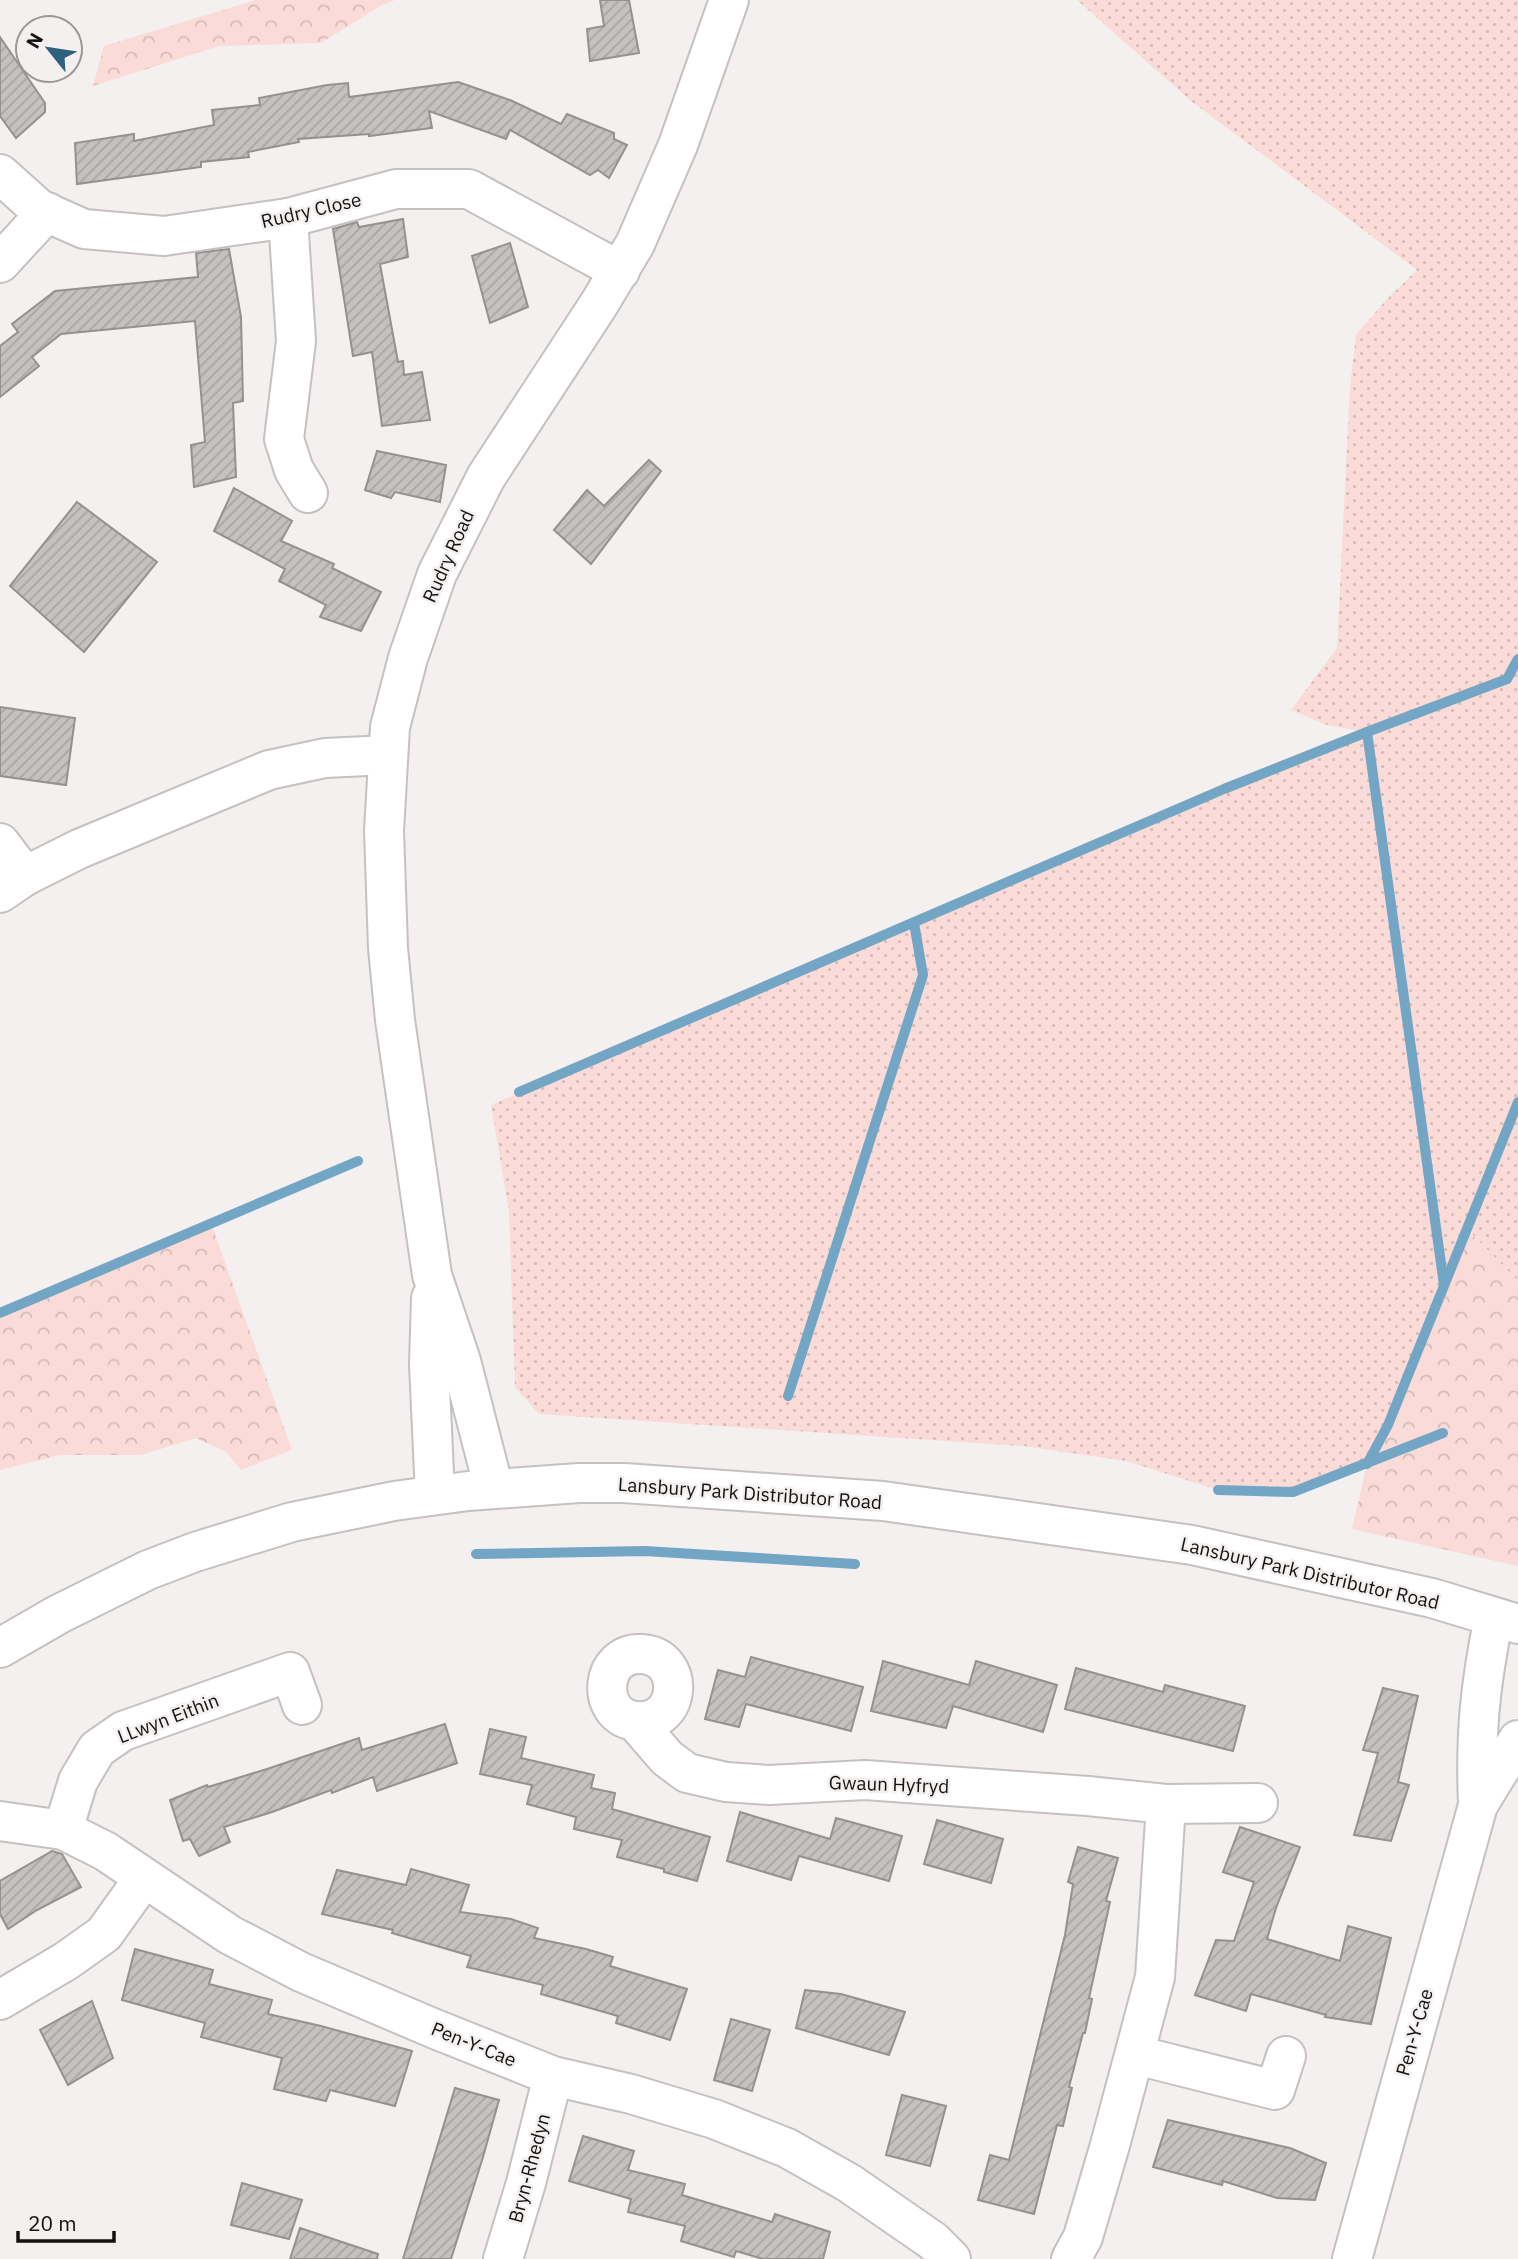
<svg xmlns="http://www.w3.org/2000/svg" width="1518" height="2259" viewBox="0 0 1518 2259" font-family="'IBM Plex Sans',sans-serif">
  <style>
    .grass { fill: url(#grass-dots) }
    .forest { fill: url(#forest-crowns) }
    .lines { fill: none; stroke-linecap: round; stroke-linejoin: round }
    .stream { stroke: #73a5c4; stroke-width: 10 }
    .building { fill: url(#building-hatch); stroke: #949190; stroke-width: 2 }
    .minor-casing { stroke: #c5c1c0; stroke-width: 42 }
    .minor { stroke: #fff; stroke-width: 38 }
    .labels { text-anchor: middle; stroke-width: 5; stroke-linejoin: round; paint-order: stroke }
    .street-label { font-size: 19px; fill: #131211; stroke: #f4f0ef }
  </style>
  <defs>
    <pattern id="grass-dots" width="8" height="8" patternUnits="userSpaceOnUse" patternTransform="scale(1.75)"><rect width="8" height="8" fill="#fadbd7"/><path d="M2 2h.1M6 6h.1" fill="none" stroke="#d5bbb8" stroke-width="1.8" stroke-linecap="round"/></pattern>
    <pattern id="forest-crowns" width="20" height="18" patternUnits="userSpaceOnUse" patternTransform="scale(1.75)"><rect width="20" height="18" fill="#fadbd7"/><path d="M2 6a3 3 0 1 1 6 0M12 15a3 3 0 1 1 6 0" fill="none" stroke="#d5bbb8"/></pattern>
    <pattern id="building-hatch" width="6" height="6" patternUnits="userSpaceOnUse" patternTransform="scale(1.75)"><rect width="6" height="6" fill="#c5c1c1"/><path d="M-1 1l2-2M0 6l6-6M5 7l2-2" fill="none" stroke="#a8a5a5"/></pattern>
  </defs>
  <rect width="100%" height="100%" fill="#f4f0ef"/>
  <path class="grass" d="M1077,0H1518V1281L1468,1230L1388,1425L1367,1464L1293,1492L1218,1490L1126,1461L1023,1446L539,1414L515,1387L509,1211L491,1105L1224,789L1365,732L1327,725L1291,710L1337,648L1350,386L1356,335L1387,299L1417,270L1191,101Z"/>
  <g class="forest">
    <path d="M256,0H395L382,5L321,43L219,46L93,86L104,46Z"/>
    <path d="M211,1223L292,1450L241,1470L226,1452L196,1438L141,1455H60L0,1470V1313Z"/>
    <path d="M1467,1230L1518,1281V1566L1352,1529L1367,1464L1388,1425Z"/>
  </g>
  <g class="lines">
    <g class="stream">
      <path d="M1367,732L1444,1285"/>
      <path d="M519,1092L1224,789L1367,732L1507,679L1518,659"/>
      <path d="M0,1313L358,1161"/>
      <path d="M788,1396L923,975L914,923"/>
      <path d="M1367,1464L1388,1425L1518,1102"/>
      <path d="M1218,1490L1293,1492L1443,1433"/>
      <path d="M476,1554L645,1551L855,1564"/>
    </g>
  </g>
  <g class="building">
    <path d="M600,0H629L639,53L590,61L587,29L604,26Z"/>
    <path d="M0,37L45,103V112L16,138L0,116Z"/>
    <path d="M458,82L510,100L561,124L567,114L614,133V139L627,145L609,178L598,170L590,175L510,130L506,139L429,111L432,128L369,136V134L298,139L299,142L248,152L249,157L201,162V167L77,184L75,143L134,134V141L214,125L212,110L260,105L259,98L327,85L348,83L349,97Z"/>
    <path d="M403,219L408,257L380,264L398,362L403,361L404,375L422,372L430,420L382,426L372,352L353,356L333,229L357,222L359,227Z"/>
    <path d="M510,243L528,307L490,323L472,256Z"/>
    <path d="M229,249L241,317L243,401L233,403L236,477L194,487L191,445L205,442L195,321L61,334L32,357L39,366L0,397V346L18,332L12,324L55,291L198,277L196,253Z"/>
    <path d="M377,451L446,465L440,502L395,492L391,498L365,490Z"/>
    <path d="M649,460L661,471L591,564L554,530L587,490L604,506Z"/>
    <path d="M234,488L292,521L281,541L334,564L332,568L381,592L361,631L320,617L326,605L279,581L285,569L214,531Z"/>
    <path d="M77,502L157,562L84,652L10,586Z"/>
    <path d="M0,707L75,718L66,785L0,776Z"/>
    <path d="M751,1657L863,1687L851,1731L746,1704L739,1727L705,1719L718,1670L745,1677Z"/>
    <path d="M883,1661L969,1685L976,1661L1057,1685L1043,1732L953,1706L946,1728L871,1711Z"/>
    <path d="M1076,1668L1163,1692L1165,1685L1245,1706L1233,1751L1065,1709Z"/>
    <path d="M1383,1688L1418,1696L1398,1782L1409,1785L1391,1841L1354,1835L1378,1753L1363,1750Z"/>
    <path d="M445,1724L457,1763L377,1791L373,1777L332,1793L331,1790L272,1812L224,1827L230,1842L199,1856L190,1839L183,1841L170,1800L207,1785L208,1787L267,1769L359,1738L362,1750Z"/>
    <path d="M490,1729L526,1737L521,1758L594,1775L591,1788L615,1793L612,1809L710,1837L697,1881L664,1872V1869L617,1857L622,1840L574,1829L576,1817L527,1804L532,1785L480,1774Z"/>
    <path d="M740,1812L830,1839L836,1818L902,1836L889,1881L799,1856L791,1880L727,1861Z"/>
    <path d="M937,1820L1003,1839L991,1883L924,1864Z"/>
    <path d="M1240,1827L1300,1847L1276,1908L1267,1939L1340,1961L1348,1926L1391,1938L1371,2024L1325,2017L1326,2015L1251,1994L1246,2011L1195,1995L1216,1940L1234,1941L1254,1882L1223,1872Z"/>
    <path d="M1078,1847L1118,1858L1106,1901L1110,1902L1089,1998L1092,1999L1085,2033H1083L1069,2087L1072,2088L1063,2126L1057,2125L1034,2214L978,2200L990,2155L1009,2160L1065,1935L1073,1884L1068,1882Z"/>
    <path d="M52,1851L62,1854L81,1887L37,1910L8,1929L0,1914V1881Z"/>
    <path d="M411,1869L469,1885L460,1912L511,1919L538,1928L534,1938L586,1949L613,1957L610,1966L687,1989L670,2040L616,2023L618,2016L541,1994L543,1985L467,1967L471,1956L392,1933L393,1930L322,1914L337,1870L406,1885Z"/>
    <path d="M135,1949L213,1970L209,1984L272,2000L268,2014L321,2026L412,2051L395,2106L330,2090L326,2101L274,2089L282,2058L201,2037L205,2023L122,2000Z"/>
    <path d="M805,1990L841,1994L905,2012L889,2055L796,2028Z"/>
    <path d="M92,2001L113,2058L68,2085L40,2030Z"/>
    <path d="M731,2019L770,2030L752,2091L714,2080Z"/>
    <path d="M455,2088L499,2100L483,2157L451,2259H403Z"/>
    <path d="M902,2095L946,2106L930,2166L886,2155Z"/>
    <path d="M1168,2120L1290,2148L1326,2163L1315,2200L1277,2198L1223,2181L1222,2185L1153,2167Z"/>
    <path d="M583,2136L634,2151L628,2170L685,2184L682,2195L772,2222L775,2214L830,2232L823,2259H763L736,2251L734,2257L681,2241L685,2226L628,2212L631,2199L569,2181Z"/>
    <path d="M242,2183L302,2200L289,2239L231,2225Z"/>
    <path d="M300,2228L378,2254L377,2259H290Z"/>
  </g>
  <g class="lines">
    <defs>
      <g id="minor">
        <path d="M0,174L39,209L84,229L164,236L288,218L396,189H469L620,271"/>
        <path d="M288,218L296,341L284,439L294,470L308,493"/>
        <path d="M0,263L47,212"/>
        <path d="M0,843L25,876"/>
        <path d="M0,893L25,876L79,849L269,770L325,758L388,755"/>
        <path d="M431,1298L429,1364L435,1495"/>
        <path d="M494,1489L461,1361L432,1275L395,1020L388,948L384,831L390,727L408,658L437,574L486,477L599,304L635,244L678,145L729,0"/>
        <path d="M0,1648L59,1614L148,1570L195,1552L292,1522L394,1501L468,1491L579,1483H624L883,1501L1192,1545L1432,1598L1518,1624"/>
        <path d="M635,1721C594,1715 600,1651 642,1654C687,1657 682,1726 635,1721L667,1758L687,1773L726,1782L769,1785L865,1780L1088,1796L1166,1804L1258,1803"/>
        <path d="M1478,1805C1475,1735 1480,1685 1494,1617"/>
        <path d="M0,1821L63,1830L105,1851L230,1935L301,1972L435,2029L553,2076L631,2094L714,2119L787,2148L849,2183L933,2241L951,2259"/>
        <path d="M63,1830L78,1781L97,1749L123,1731L290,1672L302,1705"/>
        <path d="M0,2000L66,1961L104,1934L144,1878"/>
        <path d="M1136,2055L1275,2090L1286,2056"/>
        <path d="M503,2259L526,2183L553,2076"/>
        <path d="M1071,2259L1083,2237L1110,2145L1155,1977L1166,1804"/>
        <path d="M1352,2259L1478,1805L1518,1740"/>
      </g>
    </defs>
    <use href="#minor" class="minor-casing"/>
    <use href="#minor" class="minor"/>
  </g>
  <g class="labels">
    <g class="street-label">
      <text transform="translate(311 210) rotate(-13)" y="7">Rudry Close</text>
      <text transform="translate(448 556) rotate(-66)" y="7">Rudry Road</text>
      <text transform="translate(750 1493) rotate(4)" y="7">Lansbury Park Distributor Road</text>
      <text transform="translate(1310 1573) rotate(13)" y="7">Lansbury Park Distributor Road</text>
      <text transform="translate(168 1718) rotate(-21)" y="7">LLwyn Eithin</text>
      <text transform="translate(889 1784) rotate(2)" y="7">Gwaun Hyfryd</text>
      <text transform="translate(1414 2032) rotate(-74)" y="7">Pen-Y-Cae</text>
      <text transform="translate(474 2044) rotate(22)" y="7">Pen-Y-Cae</text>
      <text transform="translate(529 2168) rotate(-75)" y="7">Bryn-Rhedyn</text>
    </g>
  </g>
  <g transform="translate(49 49) rotate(300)"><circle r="33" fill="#f4f0ef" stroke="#9a9796" stroke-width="2"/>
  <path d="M0-5L12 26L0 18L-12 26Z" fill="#2e617e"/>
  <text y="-10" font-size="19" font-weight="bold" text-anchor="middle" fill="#131211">N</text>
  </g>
  <path d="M18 2231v10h96v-10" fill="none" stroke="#131211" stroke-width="3.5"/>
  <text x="28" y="2231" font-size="21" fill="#131211" stroke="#f4f0ef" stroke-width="5" paint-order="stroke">20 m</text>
</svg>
